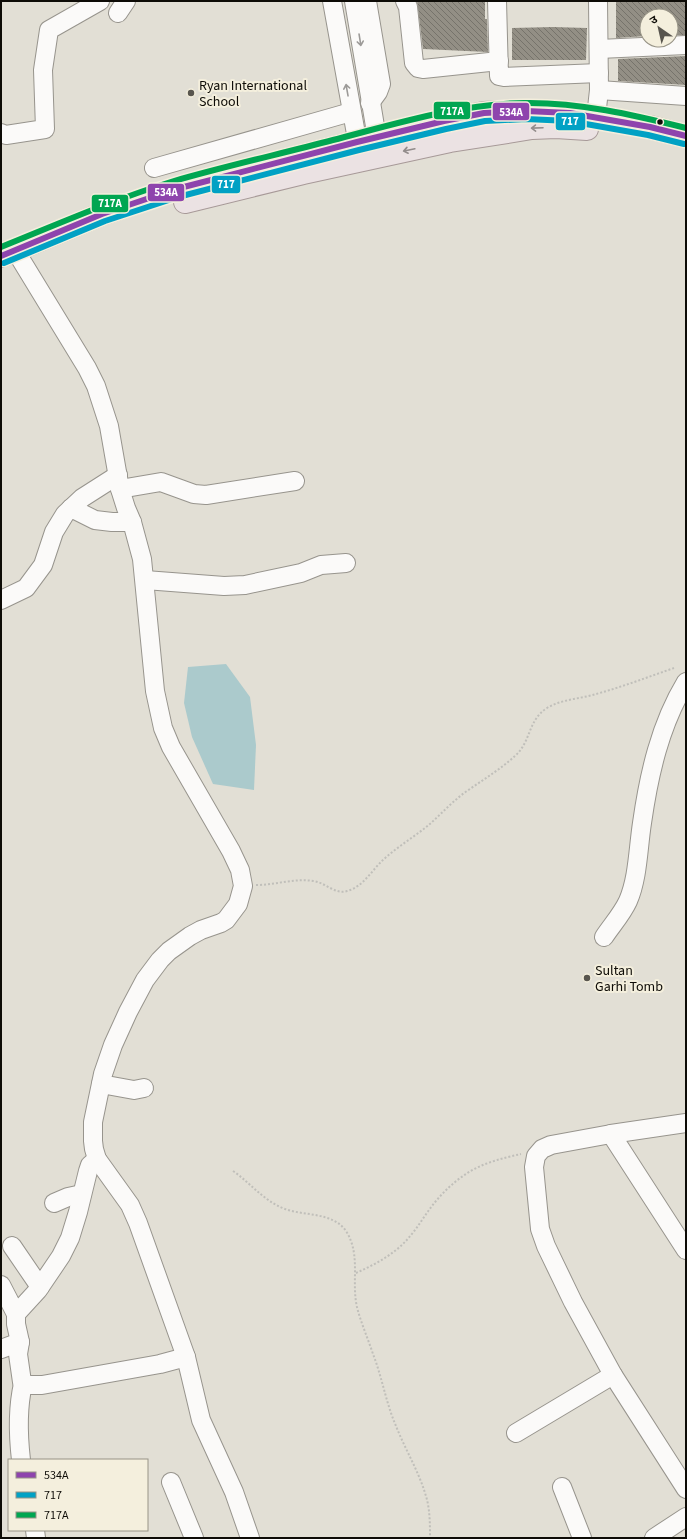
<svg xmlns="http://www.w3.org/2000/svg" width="687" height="1539" viewBox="0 0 687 1539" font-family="'Source Sans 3','Noto Sans Devanagari',sans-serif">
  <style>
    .water { fill: #abcacc }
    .building { fill: url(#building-back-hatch) }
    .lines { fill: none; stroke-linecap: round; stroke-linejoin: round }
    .minor-casing { stroke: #97948d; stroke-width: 20 }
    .major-casing { stroke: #a79998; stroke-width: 24 }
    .path { stroke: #c0bfba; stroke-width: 2; stroke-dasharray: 2 2; stroke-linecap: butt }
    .minor { stroke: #fbfaf9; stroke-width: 18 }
    .major { stroke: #ebe2e3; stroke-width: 22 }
    .bus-1-casing { stroke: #f4efdd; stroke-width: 9 }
    .bus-2-casing { stroke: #f4efdd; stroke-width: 9 }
    .bus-3-casing { stroke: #f4efdd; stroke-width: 9 }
    .bus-1 { stroke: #8e44ad; stroke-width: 6 }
    .bus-2 { stroke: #01a1c4; stroke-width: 6 }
    .bus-3 { stroke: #00a651; stroke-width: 6 }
    .oneway { stroke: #9c9a98 }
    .oneway2 { stroke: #928c8b }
    .poi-dot { fill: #58554e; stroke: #f4efdd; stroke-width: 1.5 }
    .bus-dot { fill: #0d0b06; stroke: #f4efdd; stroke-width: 1.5 }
    .labels { text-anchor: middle; stroke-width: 4; stroke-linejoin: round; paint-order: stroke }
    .poi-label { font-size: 14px; fill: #0d0b06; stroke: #f4efdd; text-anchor: start }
    .line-badge { stroke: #f4efdd; stroke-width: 1.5 }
    .badge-label { font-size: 11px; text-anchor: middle; font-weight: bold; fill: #fff }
  </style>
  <defs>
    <pattern id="building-back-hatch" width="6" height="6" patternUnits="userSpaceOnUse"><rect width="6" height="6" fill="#938f85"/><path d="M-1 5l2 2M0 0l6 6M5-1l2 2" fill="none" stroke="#76736b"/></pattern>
  </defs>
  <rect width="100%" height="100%" fill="#e2dfd5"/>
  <path class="water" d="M226,664L250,697L256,745L254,790L213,784L192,737L184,703L188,667Z"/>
  <g class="building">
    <path d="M417,1H485V19H487L488,52L423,49Z"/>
    <path d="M616,1H686V35H671V16H647V36L616,38Z"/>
    <path d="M553,27L587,28L586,60H512V28Z"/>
    <path d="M686,56V85L618,81V59Z"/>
  </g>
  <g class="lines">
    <defs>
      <g id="minor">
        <path d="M332,1L360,156"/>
        <path d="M354,1L379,150"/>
        <path d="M367,1L381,84L378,92L370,103"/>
        <path d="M405,1L408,7L414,63L418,68L423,69L499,61"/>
        <path d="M497,1L499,76L504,77L599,73"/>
        <path d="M118,13L126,1"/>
        <path d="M599,49L686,45"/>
        <path d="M599,90L686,96"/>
        <path d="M596,117L599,90L598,1"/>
        <path d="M1,133L6,135L45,129L43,70L49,30L100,1"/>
        <path d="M154,168L351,112"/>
        <path d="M15,250L87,368L96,386L109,426L120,489L126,508L132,522L142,559L155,691L163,728L171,747L231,851L240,870L243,886L238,904L226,920L221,923L201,930L190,936L169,951L160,960L145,980L128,1012L113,1045L103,1074L93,1122V1141L94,1149L97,1159L130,1205L138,1223L186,1357L201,1420L234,1492L250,1538"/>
        <path d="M120,489L161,482L194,494L206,495L295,481"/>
        <path d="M71,508L95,520L112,522H132"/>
        <path d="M145,580L224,586L245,585L301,573L321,565L346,563"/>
        <path d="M1,600L26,588L43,565L54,532L65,514L82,498L118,475"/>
        <path d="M604,937C612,925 622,914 628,901C638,878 638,849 642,823C649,774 660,725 686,682"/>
        <path d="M101,1084L134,1090L144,1088"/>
        <path d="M686,1123L611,1134L551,1145L542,1149L536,1156L534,1167L540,1229L546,1246L573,1302L613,1375L686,1489"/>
        <path d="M611,1134L686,1250"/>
        <path d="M97,1159L90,1165L88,1171L78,1212L70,1238L61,1256L38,1290L16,1314V1324L20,1342L18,1354L22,1382L27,1385H42L160,1364L186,1357"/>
        <path d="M54,1203L68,1197L82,1194"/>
        <path d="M12,1246L40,1287"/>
        <path d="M1,1285L16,1314"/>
        <path d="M1,1349L20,1342"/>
        <path d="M516,1433L613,1375"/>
        <path d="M21,1460C18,1434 17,1410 23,1384"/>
        <path d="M171,1482L194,1538"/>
        <path d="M562,1487L582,1538"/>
        <path d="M35,1530L36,1538"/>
        <path d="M654,1538L686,1517"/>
      </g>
      <g id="major">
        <path d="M185,202L303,173L450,141L532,128L556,127L587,129"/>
        <path d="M1,256L102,214L176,189L357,142L444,121L484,113L526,111L570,113L650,127L686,136"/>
      </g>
    </defs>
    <use href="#minor" class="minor-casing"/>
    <use href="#major" class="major-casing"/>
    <g class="path">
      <path d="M256,885C276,885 294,878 313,881C325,882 335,895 347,891C363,887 372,870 383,860C398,846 416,836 431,823C443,812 454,800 467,791C484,779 501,769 516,755C531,741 528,720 547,708C562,699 580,699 596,694C622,687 648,677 674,668"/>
      <path d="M233,1171C252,1184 262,1200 285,1209C304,1216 333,1212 346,1231C362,1256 350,1284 358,1311C362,1325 368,1339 373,1354C382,1377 386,1403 396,1426C405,1449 418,1470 425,1493C430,1507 430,1523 430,1538"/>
      <path d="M356,1273C376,1264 397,1253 411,1235C418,1227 423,1218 429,1210C439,1196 452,1183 466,1174C482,1163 503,1158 521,1154"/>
    </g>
    <use href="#minor" class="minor"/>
    <use href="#major" class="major"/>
    <defs>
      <path id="bus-1" d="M1,256L102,214L176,189L357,142L444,121L484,113L526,111L570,113L650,127L686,136"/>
      <path id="bus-2" d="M4,263L105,221L178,197L359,150L446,129L485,121L526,119L569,121L648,135L684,144"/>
      <path id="bus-3" d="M1,247C58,224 115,199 174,181C226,166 280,154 333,140C395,124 459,104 524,103C578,102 634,115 686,128"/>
    </defs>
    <use href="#bus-1" class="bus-1-casing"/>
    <use href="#bus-2" class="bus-2-casing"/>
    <use href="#bus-3" class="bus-3-casing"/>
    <use href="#bus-1" class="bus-1"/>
    <use href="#bus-2" class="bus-2"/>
    <use href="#bus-3" class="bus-3"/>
  </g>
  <defs><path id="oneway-shaft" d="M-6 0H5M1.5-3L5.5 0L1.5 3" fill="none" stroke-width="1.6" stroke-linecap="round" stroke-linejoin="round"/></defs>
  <g class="oneway">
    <use href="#oneway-shaft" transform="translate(360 40) rotate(81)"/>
    <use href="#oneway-shaft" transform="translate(347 90) rotate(-100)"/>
  </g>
  <g class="oneway2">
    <use href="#oneway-shaft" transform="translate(537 128) rotate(178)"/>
    <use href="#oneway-shaft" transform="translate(409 150) rotate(168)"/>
  </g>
  <g class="poi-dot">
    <circle cx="191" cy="93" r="4"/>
    <circle cx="587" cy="978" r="4"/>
  </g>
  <circle class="bus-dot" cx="660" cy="122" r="3.5"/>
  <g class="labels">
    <g class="poi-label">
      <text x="199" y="90">Ryan International<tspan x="199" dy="16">School</tspan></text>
      <text x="595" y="975">Sultan<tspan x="595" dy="16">Garhi Tomb</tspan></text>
    </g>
  </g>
  <g class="line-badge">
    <rect x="433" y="101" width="38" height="19" rx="4" fill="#00a651"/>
    <rect x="492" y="102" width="38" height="19" rx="4" fill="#8e44ad"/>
    <rect x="555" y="112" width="31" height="19" rx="4" fill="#01a1c4"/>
    <rect x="211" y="175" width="30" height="19" rx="4" fill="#01a1c4"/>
    <rect x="147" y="183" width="38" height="19" rx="4" fill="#8e44ad"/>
    <rect x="91" y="194" width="38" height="19" rx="4" fill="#00a651"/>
  </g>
  <g class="badge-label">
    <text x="452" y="115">717A</text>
    <text x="511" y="116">534A</text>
    <text x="570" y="125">717</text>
    <text x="226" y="188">717</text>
    <text x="166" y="196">534A</text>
    <text x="110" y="207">717A</text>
  </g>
  <rect width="687" height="1539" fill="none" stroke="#0d0b06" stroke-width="4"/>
  <rect x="8" y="1459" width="140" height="72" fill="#f4efdd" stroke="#989487"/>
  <rect x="16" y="1472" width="20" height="6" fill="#8e44ad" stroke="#989487"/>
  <text x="44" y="1479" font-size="12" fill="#0d0b06">534A</text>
  <rect x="16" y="1492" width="20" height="6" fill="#01a1c4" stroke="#989487"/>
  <text x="44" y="1499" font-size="12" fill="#0d0b06">717</text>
  <rect x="16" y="1512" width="20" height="6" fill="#00a651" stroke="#989487"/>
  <text x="44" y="1519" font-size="12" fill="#0d0b06">717A</text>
  <g transform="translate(659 28) rotate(326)"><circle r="19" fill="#f4efdd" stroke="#989487"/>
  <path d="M0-3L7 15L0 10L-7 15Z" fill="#58554e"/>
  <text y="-6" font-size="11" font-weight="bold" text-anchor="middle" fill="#0d0b06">उ</text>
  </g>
</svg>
